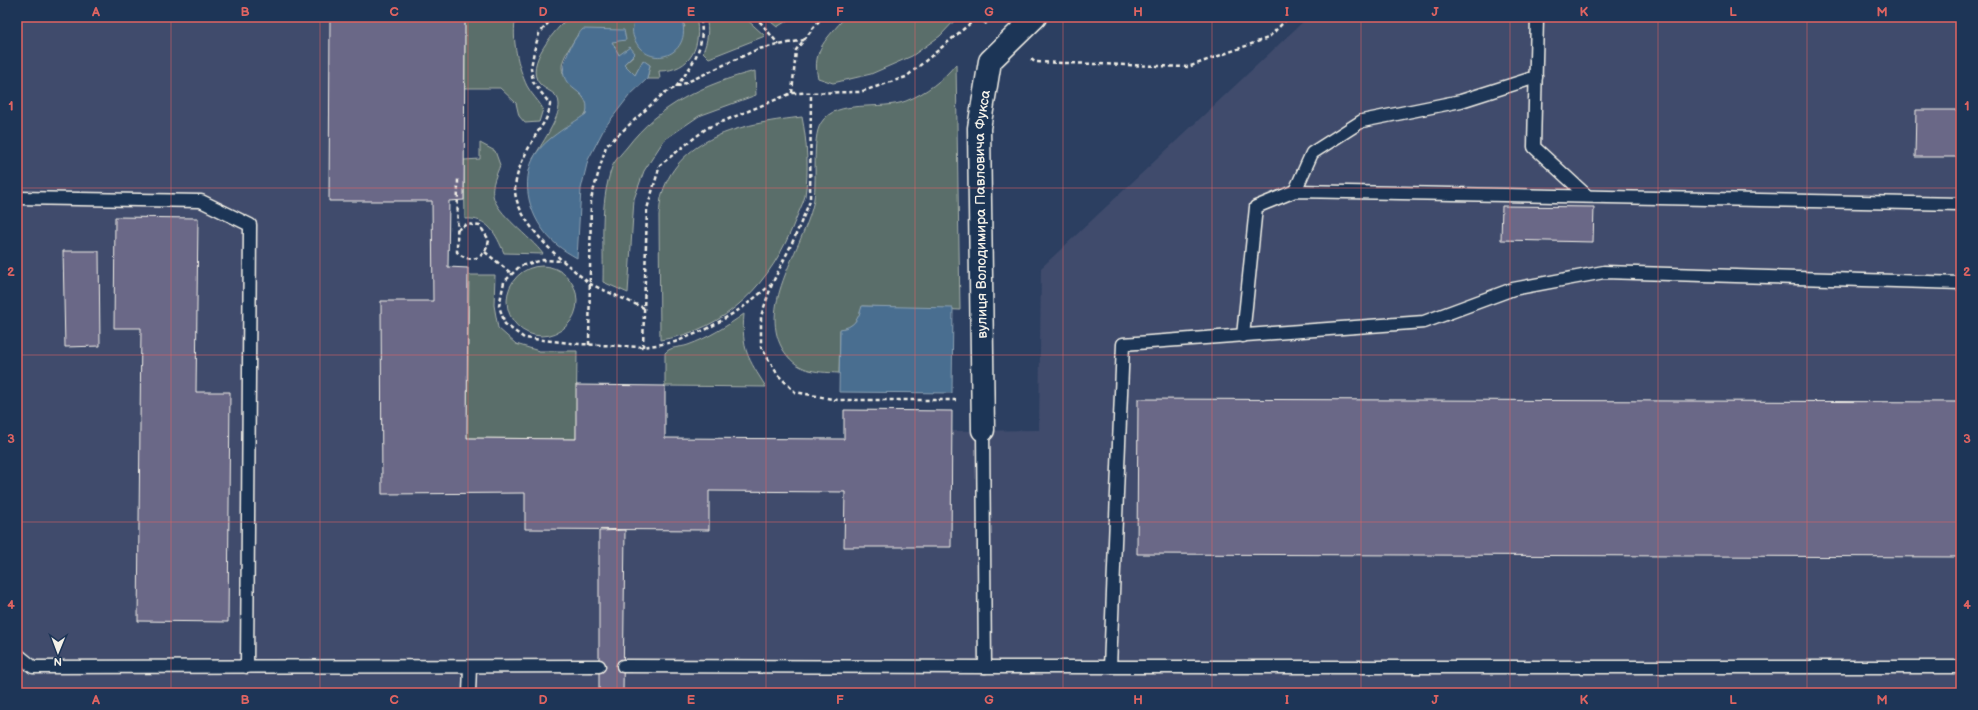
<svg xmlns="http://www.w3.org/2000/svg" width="1978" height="710" viewBox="0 0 1978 710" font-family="'Balsamiq Sans',sans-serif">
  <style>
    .built { fill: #3f4b6c }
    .green { fill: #5a6e6a; stroke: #a7b0a9 }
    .water { fill: #486e90; stroke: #8da2b3 }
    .building { fill: #6a6787; stroke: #f4f1e8 }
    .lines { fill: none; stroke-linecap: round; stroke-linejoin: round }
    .service-casing { stroke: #f4f1e8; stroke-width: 15 }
    .minor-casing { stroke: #f4f1e8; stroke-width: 25 }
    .path { stroke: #f4f1e8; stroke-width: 2.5; stroke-dasharray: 4 3; stroke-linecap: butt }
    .service { stroke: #1d3557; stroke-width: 12 }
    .minor { stroke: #1d3557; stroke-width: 22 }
    .grid { fill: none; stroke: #df6462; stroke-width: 1; stroke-opacity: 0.55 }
    .labels { text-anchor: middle; stroke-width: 3; stroke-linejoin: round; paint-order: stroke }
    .street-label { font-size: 14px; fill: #f4f1e8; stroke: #1d3557 }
    .neatline { fill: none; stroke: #df6462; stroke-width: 1.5 }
    .grid-label { font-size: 13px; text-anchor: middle; font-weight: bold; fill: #df6462 }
  </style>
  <rect width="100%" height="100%" fill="#2c3f61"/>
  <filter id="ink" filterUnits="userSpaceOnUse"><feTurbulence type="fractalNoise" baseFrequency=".025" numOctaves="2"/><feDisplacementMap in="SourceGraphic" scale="8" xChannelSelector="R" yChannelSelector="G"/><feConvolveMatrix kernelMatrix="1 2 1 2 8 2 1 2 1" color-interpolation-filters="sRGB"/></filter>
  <g filter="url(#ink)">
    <path class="built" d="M17,17H465L464,200L449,201L448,267L468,268L467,438H575L576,385L665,386V438L844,439V410L952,411V431L1039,430L1041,268L1308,17H1961V693H17Z"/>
    <g class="green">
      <path d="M465,17H516C511,38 518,67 527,86C531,94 539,101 543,109L539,122L525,123L519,116L516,103L500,88H465Z"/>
      <path d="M569,17H637L633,22L685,27L681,17H696C702,45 692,71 659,71L660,79H647L650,65L643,61L635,75L624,64L635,54L619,55L612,42L578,34C573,43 562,57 562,67C562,86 595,97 586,113C581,123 558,132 549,140C543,146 538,153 533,159C540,146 560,118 559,104C559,92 545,91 539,83C524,64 556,29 569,17Z"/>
      <path d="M706,17H744L765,36L709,58L703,52C708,40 709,30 706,17Z"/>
      <path d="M765,17H793L777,27Z"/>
      <path d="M845,17H958L940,36L912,56L871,74L833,83L818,78C811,50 828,38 845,17Z"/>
      <path d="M956,64L960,310L863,306C858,320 854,327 840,330L839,373C814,372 796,372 782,348C758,304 803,248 813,204C818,184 811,138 821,123C836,98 881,111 906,101C926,93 943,80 956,64Z"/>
      <path d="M755,71L756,95L699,116L664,140L644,171L634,199L628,293L603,282C604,244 599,204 612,167C615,160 622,153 627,147C659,105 704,84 755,71Z"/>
      <path d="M802,117C807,142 809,170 805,196C803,204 798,213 795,221C772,282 726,331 660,340L659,215C660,208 660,200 662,194C680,134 749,123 802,117Z"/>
      <path d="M480,143L495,151L500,165C497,174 491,185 493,195C496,214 531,237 543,254L504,253C496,234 488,217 465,219L464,160L480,159Z"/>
      <circle cx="542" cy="301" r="35"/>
      <path d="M469,275H495L494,305L498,328L516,344L539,351H577L576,439L467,438Z"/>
      <path d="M744,314C741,350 748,358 766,387L665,386V353C671,346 680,348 688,345C708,338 727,326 744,314Z"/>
    </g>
    <g class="water">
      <path d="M637,17H681C695,56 647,72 634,38C631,31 633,23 637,17Z"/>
      <path d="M583,29L624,30L626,40L612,42L619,55L630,47L635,53L624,64L635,75L643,60L650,65L647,79L629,96L605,127L588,160L581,189L577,258C570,254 563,250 557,245C533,225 519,189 533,159C542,140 569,126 586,114C594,85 549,94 568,53C571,45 576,36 583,29Z"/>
      <path d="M862,306L953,308L952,393L839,392L840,329C854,327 858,320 862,306Z"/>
    </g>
    <g class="building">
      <path d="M330,17H465L464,200L449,201L448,267L468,268L467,438L576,439V385L665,386V438L844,439V410L952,411L951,547H844L845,492L709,491V530L525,529V493L382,494L381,301H433L432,201H329Z"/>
      <path d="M1916,110H1961V157H1915Z"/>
      <path d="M1502,206L1594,207L1593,242L1501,240Z"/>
      <path d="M115,217L198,218L196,392H230L228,622L138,621L141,328H114Z"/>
      <path d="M63,251H99L100,346L65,347Z"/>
      <path d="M1138,399L1961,402V557L1137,554Z"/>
      <path d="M625,530L623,693H599V531Z"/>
    </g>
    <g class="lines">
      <defs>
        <g id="service">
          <path d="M1537,17L1534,147L1586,195"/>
          <path d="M1295,191L1312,153L1362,121L1461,101L1536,77"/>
          <path d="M17,198L201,201L250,225L247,667"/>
          <path d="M1243,336L1256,207L1295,191L1961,204"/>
          <path d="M983,430L985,667H1961"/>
          <path d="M17,654L33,667L599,666"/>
          <path d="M623,666L985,667"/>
          <path d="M1110,667L1123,344L1424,322L1513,289L1604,272L1961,283"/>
          <path d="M469,693L470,667"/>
        </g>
        <g id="minor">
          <path id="s1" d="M983,430L979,128L990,61L1035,17"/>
        </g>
      </defs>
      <use href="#service" class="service-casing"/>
      <use href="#minor" class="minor-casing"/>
      <g class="path">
        <path d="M553,17L539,34L534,51L531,68L533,82L550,104C548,123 540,125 532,142C524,156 515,174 515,191C516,214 546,247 563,261"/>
        <path d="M754,17L761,23L779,45"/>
        <path d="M1031,59L1035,62L1188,67L1268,38L1289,17"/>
        <path d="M676,87C692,66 707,45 700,17"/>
        <path d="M792,93L796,50L822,17"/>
        <path d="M457,230L467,224L480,226L489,240C486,258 471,265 457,252L458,179"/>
        <path d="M485,252L512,274"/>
        <path d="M772,284L761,316V347L778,375L795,392L838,400H956"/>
        <path d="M644,308L590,284L563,261L543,260L520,266L504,282L499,306L505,324L524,338L579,344L643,347L675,342L707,329L742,308L772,284L794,239L810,201L811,93"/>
        <path d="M589,345L591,199L606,146L664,93L758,49L804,40"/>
        <path d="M643,347L647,209L660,165L707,128L792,93L860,92L906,77L978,17L989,26"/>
      </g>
      <use href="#service" class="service"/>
      <use href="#minor" class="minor"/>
    </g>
  </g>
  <path class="grid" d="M171,17V693M320,17V693M468,17V693M617,17V693M766,17V693M915,17V693M1063,17V693M1212,17V693M1361,17V693M1510,17V693M1658,17V693M1807,17V693M17,188H1961M17,355H1961M17,522H1961"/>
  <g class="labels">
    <g class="street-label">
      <text dy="5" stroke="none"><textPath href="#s1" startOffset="216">вулиця Володимира Павловича Фукса</textPath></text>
    </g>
  </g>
  <rect width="1978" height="710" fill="none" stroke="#1d3557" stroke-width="44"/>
  <g transform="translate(58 652) rotate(181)" stroke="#1d3557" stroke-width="3" paint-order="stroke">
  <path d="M0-3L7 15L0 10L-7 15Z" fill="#f4f1e8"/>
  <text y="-6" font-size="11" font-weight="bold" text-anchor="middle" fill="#f4f1e8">N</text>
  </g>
  <rect x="22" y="22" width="1934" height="666" class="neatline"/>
  <g class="grid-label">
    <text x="96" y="16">A</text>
    <text x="245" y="16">B</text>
    <text x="394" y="16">C</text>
    <text x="543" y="16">D</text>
    <text x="691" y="16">E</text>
    <text x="840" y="16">F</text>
    <text x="989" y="16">G</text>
    <text x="1138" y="16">H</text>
    <text x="1287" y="16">I</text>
    <text x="1435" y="16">J</text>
    <text x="1584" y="16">K</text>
    <text x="1733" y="16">L</text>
    <text x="1882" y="16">M</text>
    <text x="11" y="110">1</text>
    <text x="1967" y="110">1</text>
    <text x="11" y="276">2</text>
    <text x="1967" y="276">2</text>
    <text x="11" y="443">3</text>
    <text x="1967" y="443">3</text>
    <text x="11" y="609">4</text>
    <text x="1967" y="609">4</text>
    <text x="96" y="704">A</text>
    <text x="245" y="704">B</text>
    <text x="394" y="704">C</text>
    <text x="543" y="704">D</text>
    <text x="691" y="704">E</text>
    <text x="840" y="704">F</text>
    <text x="989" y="704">G</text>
    <text x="1138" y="704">H</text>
    <text x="1287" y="704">I</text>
    <text x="1435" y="704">J</text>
    <text x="1584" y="704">K</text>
    <text x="1733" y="704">L</text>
    <text x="1882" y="704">M</text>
  </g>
</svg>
